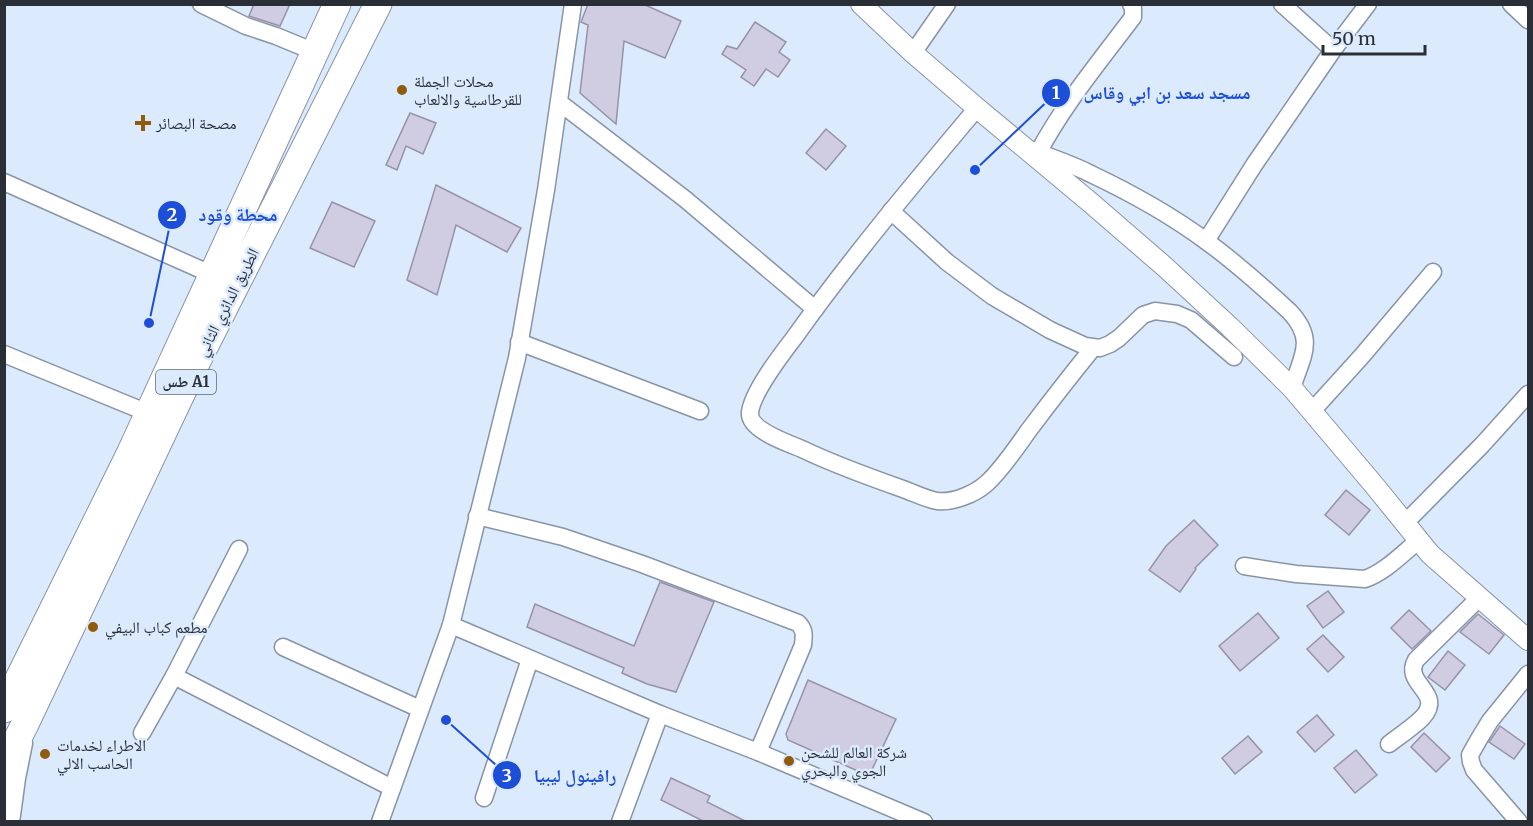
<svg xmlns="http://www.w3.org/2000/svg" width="1533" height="826" viewBox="0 0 1533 826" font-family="Merriweather,'Noto Naskh Arabic',serif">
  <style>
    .building { fill: #d0cde3; stroke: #9693a8; stroke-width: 1.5 }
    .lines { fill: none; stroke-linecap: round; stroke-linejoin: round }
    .minor-casing { stroke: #8894a6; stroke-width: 19 }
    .tertiary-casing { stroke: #8894a6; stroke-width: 22 }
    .secondary-casing { stroke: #8894a6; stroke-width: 25 }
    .trunk-casing { stroke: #8894a6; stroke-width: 29 }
    .minor { stroke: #fff; stroke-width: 16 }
    .tertiary { stroke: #fff; stroke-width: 20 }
    .secondary { stroke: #fff; stroke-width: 22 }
    .trunk { stroke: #fff; stroke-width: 27 }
    .poi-dot { fill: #8f5b0c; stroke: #dceafe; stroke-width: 2 }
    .labels { text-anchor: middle; stroke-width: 5; stroke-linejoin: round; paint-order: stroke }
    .shield { fill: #dceafe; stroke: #5f6773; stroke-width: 1.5 }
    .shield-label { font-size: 15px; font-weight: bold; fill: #2a2f37 }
    .poi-label { font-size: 16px; fill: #2a2f37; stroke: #dceafe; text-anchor: start }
    .street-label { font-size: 16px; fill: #2a2f37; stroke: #dceafe }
    .leader { fill: none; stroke: #1d4ed8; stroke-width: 2 }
    .callout-dot { fill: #1d4ed8; stroke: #dceafe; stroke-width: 2 }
    .mark-label { font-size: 18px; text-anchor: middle; font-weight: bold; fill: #fff }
    .callout-label { font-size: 18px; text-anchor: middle; font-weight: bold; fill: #1d4ed8; stroke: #dceafe; stroke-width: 5; stroke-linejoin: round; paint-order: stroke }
  </style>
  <rect width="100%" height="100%" fill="#dceafe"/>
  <g class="building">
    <path d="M254,4H290L280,26L249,16Z"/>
    <path d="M588,4H643L681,21L665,58L624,41L616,124L580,93L588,25L581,22Z"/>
    <path d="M755,22L786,42L779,52L790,60L778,77L766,69L754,86L741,77L746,70L722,54L727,46L737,49Z"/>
    <path d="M410,113L436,123L423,154L406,146L397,170L386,165Z"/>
    <path d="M826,129L846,146L826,170L806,153Z"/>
    <path d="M436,185L521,228L507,252L456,225L437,295L407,280Z"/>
    <path d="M332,202L375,221L354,267L310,248Z"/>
    <path d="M1346,490L1370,510L1349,535L1325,515Z"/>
    <path d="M1194,520L1218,545L1195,568L1196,569L1180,592L1149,570L1166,546Z"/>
    <path d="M660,582L714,602L676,692L647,684L622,673L624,668L527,627L535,604L634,646Z"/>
    <path d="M1328,591L1344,612L1323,628L1307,606Z"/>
    <path d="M1409,610L1431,631L1412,649L1391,628Z"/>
    <path d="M1258,613L1279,638L1240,671L1219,646Z"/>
    <path d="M1478,614L1504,635L1489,654L1460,632Z"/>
    <path d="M1323,635L1344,657L1328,672L1307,649Z"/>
    <path d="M1448,651L1465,665L1445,690L1428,677Z"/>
    <path d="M808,680L896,719L869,776L788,740L786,734Z"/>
    <path d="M1317,715L1334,735L1315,752L1297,732Z"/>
    <path d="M1500,726L1525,744L1514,759L1489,742Z"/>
    <path d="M1424,733L1450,758L1436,772L1411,747Z"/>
    <path d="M1248,736L1262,752L1235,774L1222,758Z"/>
    <path d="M1356,750L1377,775L1355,793L1334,768Z"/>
    <path d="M671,778L710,796L707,802L747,822H705L661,800Z"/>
  </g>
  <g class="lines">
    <defs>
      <g id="minor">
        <path d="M201,4L246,26L276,36L315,52"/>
        <path d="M1282,4L1333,50"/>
        <path d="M1511,4L1528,20"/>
        <path d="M913,53L947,4"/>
        <path d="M560,103L685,199L815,309"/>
        <path d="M977,108C914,183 851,258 794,338C781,355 753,391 750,412C748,430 788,443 802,449C835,465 869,477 903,489C914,493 926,499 937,501C953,503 975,494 987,483C1003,468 1016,448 1029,430C1050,402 1071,375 1093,348"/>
        <path d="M1032,150C1052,158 1072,164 1091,174C1129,192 1172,216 1206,241C1235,262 1263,287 1290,312C1316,340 1302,356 1292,388"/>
        <path d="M1038,153C1064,104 1100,61 1133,17V8L1131,4"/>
        <path d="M4,182L213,275"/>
        <path d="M891,211L947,262L992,296L1050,330L1085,346L1100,348L1110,344L1119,338L1143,315L1155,311L1177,314L1191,320L1234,357"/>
        <path d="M1206,241L1254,165L1333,50L1368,4"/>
        <path d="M519,342L700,411"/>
        <path d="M4,354L148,413"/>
        <path d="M1312,411L1361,357L1433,272"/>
        <path d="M477,516L563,537L642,564L798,623C805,630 804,635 803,645L758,752"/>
        <path d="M1405,523L1482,445L1528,394"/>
        <path d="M1244,566L1296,574L1365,579C1385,572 1402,554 1418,541"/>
        <path d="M451,625L660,714L758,752L924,822"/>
        <path d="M283,647L420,709"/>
        <path d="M174,676L392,788"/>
        <path d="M142,733L174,676L239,549"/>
        <path d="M1389,744C1399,736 1412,728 1422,718C1446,693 1402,684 1416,660L1479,598"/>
        <path d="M484,798L530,659"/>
        <path d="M380,822L451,625L517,358L546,190L573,4"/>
        <path d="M620,822L660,714"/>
        <path d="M1519,822L1474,770L1471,762L1470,755L1479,739L1490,721L1528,674"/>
      </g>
      <path id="tertiary" d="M861,4L913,53L977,108L1091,203L1165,267L1230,327L1292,388L1374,485L1430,554L1528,640"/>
      <path id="secondary" d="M8,822L14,778L21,743"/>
      <g id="trunk">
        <path d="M4,709L130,454L337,4"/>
        <path d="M4,765L25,724L191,373L378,4"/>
      </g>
    </defs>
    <use href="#minor" class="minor-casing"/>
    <use href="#tertiary" class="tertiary-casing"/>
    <use href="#secondary" class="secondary-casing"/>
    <use href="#trunk" class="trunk-casing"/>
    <use href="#minor" class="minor"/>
    <use href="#tertiary" class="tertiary"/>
    <use href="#secondary" class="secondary"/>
    <use href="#trunk" class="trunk"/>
  </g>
  <g class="poi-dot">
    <circle cx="402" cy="90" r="6"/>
    <path d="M140 114h6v6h6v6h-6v6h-6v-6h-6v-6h6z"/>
    <circle cx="93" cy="627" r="6"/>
    <circle cx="45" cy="754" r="6"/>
    <circle cx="789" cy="761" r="6"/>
  </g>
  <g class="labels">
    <rect class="shield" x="156" y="370" width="60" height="24" rx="4.5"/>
    <g class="shield-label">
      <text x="186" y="387">طس A1</text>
    </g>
    <g class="poi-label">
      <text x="414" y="87">محلات الجملة<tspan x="414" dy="18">للقرطاسية والالعاب</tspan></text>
      <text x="156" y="129">مصحة البصائر</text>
      <text x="105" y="633">مطعم كباب البيفي</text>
      <text x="57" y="751">الاطراء لخدمات<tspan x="57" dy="18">الحاسب الالي</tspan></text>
      <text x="801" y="758">شركة العالم للشحن<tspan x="801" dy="18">الجوي والبحري</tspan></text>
    </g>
    <g class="street-label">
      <text transform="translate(227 302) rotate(-63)" y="6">الطريق الدائري الثاني</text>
    </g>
  </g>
  <path class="leader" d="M975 170L1056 93M149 323L172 215M446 720L507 775"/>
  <g class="callout-dot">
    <circle cx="975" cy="170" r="6"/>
    <circle cx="149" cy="323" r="6"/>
    <circle cx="446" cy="720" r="6"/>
    <circle cx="1056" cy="93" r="15"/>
    <circle cx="172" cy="215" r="15"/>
    <circle cx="507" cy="775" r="15"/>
  </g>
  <g class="mark-label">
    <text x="1056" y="99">1</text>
    <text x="172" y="221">2</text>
    <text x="507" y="782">3</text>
  </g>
  <g class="callout-label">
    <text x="1167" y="99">مسجد سعد بن ابي وقاس</text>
    <text x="238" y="221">محطة وقود</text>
    <text x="575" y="782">رافينول ليبيا</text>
  </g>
  <rect width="1533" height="826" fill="none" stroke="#2a2f37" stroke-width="12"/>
  <path d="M1323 45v9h102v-9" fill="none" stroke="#2a2f37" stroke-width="3"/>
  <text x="1332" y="45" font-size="18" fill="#2a2f37" stroke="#dceafe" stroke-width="4.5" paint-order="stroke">50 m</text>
</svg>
